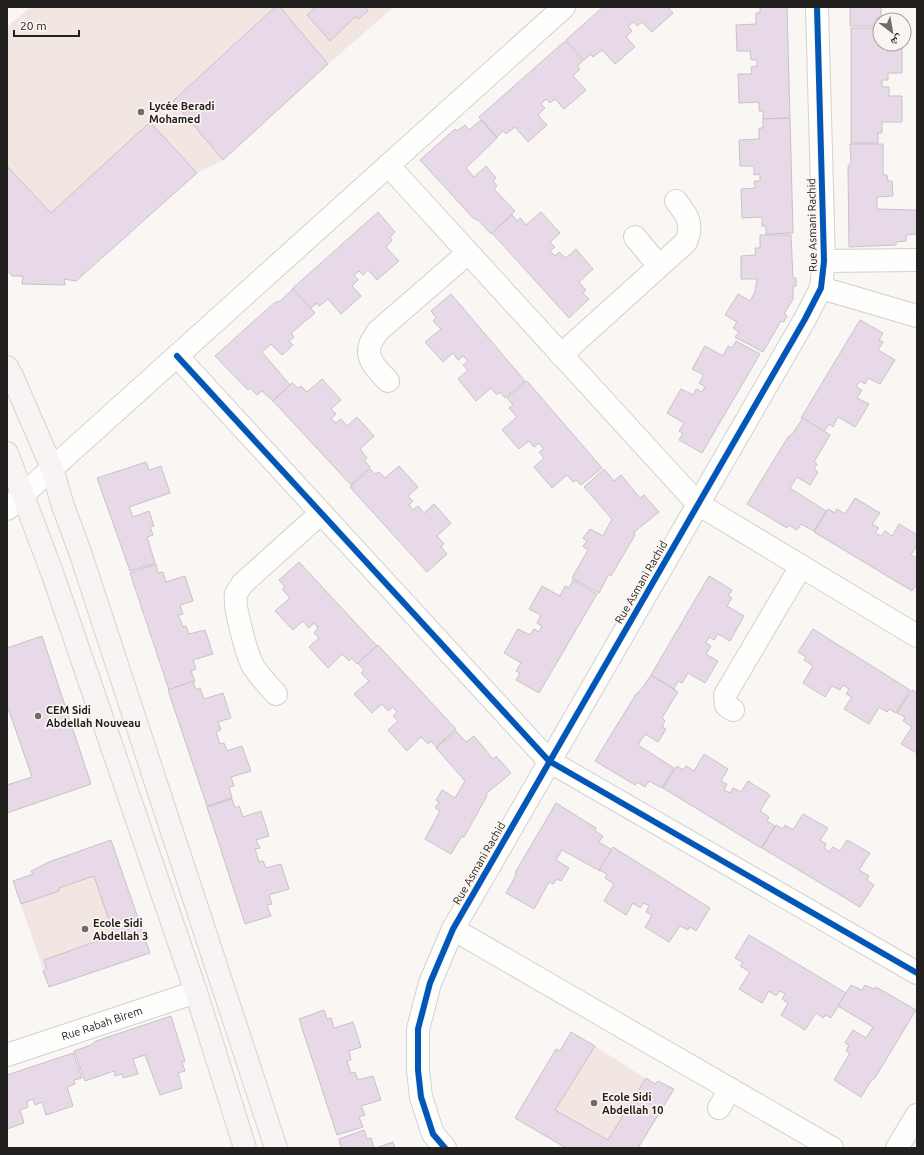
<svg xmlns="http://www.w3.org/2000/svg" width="924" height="1155" viewBox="0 0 924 1155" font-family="Ubuntu,'Noto Naskh Arabic',sans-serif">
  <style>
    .education { fill: #f2e6e3 }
    .building { fill: #e7d9e7; stroke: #c6c4c4 }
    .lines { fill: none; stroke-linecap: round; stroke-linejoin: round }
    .minor-casing { stroke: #d3d1cf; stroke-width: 24 }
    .major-casing { stroke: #d5d4d3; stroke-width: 24 }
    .minor { stroke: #fefefd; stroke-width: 22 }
    .major { stroke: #f9f3f3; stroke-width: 22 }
    .cycleway-casing { stroke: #fbf5f1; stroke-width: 8 }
    .cycleway { stroke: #0057b8; stroke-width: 6 }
    .poi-dot { fill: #6e6c69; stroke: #fbf5f1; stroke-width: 1.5 }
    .labels { text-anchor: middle; stroke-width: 3.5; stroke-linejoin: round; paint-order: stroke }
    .poi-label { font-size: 11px; font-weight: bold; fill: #23211f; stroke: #fbf5f1; text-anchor: start }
    .street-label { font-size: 11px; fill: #23211f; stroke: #fbf5f1 }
  </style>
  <rect width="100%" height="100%" fill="#f9f6f3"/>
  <g class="education">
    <path d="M30,7H394L328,64L223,160L197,173L76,281L65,279V285L22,284L23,276H12L7,270V27Z"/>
    <path d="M111,840L150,953L49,987L13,881L32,874L31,871L49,862Z"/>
    <path d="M595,1046L654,1084L658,1081L674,1089L638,1148H566L515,1118L556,1049L560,1051Z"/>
  </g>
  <g class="building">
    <path d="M275,7H280L328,64L223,160L173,101Z"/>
    <path d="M316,7H367L366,8L368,11L358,19L356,16L330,41L307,15Z"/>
    <path d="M603,7H668L673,13L652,32L642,22L637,26L633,22L628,26L632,31L626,37L635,47L615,64L602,50L593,57L591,54L584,60L566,40Z"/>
    <path d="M760,7H787L790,118L763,119V111H759V102L739,103L738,74H752L751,67L757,66V60H751L750,51H737L736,25L756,24V13H760Z"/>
    <path d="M850,7H881V17L877,18V26H850Z"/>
    <path d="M851,28H878V36H880V44L902,45V73H888V80H882V87H889V96H902V122H882V133H878V143H851Z"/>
    <path d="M565,41L583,61L577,66L580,69L573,76L586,90L564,109L555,99L550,103L546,99L541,104L545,108L538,115L547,125L528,142L515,127L506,134L503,131L497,137L479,117Z"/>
    <path d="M790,118L793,233L766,234V226H762V217L742,218L741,189L755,188L754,181H760V174L754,175V166H740L739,140L759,139V128H763V119Z"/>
    <path d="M481,120L497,138L466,168L474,177L486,166L496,178L493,181L497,186L494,189L515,211L491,234L479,221L473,218L420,160L455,129L457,131L465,125L469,130Z"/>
    <path d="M150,122L197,173L76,281L64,279L65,285L22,284L23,276H12L7,270V166L51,213Z"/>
    <path d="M850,144H883V175H887L888,181H892L893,196L877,197V209L917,210V234L906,235V241L896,242V245L849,247L848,167L851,162Z"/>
    <path d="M378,212L395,232L390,237L392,240L386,247L399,261L377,280L368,270L363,275L359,271L354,275L358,280L352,286L361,296L341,314L328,299L319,306L317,303L310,309L292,289Z"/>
    <path d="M541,212L560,233L550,242L555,247L550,251L555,256L559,252L566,258L576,249L593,269L579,282L586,290L583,293L589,299L569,318L492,233L512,215L517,221L520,218L526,225Z"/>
    <path d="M760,235H791L793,278H796V286H793V299L784,314L787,316L784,322L781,321L763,352L735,337L739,332L733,328L737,322L725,315L738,294L750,301L755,292L757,279H741V256L756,255L755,248H760Z"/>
    <path d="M293,289L315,313L291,333L294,337L289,341L293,345L282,355L271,344L262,352L290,385L273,401L262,391L257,395L250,388L248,390L215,356L274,303L280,301Z"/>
    <path d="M451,294L525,381L505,398L500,392L497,395L491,388L476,401L458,379L468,370L463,365L468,361L463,356L458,360L453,353L443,362L425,342L441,329L433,321L436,318L431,311Z"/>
    <path d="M860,320L883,333L879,340L883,342L878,350L895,360L880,384L868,378L865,384L860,381L856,387L862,390L857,398L869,404L855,427L838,417L833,427L829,424L824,432L801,418Z"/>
    <path d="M736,341L760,354L702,453L679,440L683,433L679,431L684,423L667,413L681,389L693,395L696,389L702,392L705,387L699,383L704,375L692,369L705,346L723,356L728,346L732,348Z"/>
    <path d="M322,379L341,400L331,409L336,414L331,419L336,423L341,419L347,426L357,417L374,436L360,449L367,458L364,460L370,467L351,485L273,401L292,383L298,388L301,386L307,392Z"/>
    <path d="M527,381L602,468L581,485L576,480L573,482L567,475L552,488L534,467L544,458L539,452L544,449L539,443L534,447L529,441L519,449L502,430L517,417L509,408L513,405L507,398Z"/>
    <path d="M803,418L830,435L814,462L817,464L814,469L818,472L810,485L797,477L790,488L826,511L814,531L801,524L797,530L789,525L787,528L747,504L788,437L793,433Z"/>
    <path d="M146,462L149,470L161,466L170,493L129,507L133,517L149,511L154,526L150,527L153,535L147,537L155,563L130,571L97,478Z"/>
    <path d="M399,466L418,487L408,496L413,501L409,505L413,510L418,506L424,513L434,504L451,523L437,536L444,544L441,547L447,554L427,572L350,487L370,469L375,474L379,472L385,478Z"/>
    <path d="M604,469L614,481L621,475L640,498L644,495L659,512L634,532L635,535L611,576L609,574L599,593L572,578L588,550L583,546L587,541L583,538L590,529L603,536L612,519L584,487Z"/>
    <path d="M855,498L880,513L872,524L879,528L875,533L881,536L885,531L892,536L899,524L917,535V545L911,555L917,558V584L912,591L814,532L828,509L835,513L837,509L845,514Z"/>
    <path d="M299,562L377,646L357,664L352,658L349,661L342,654L328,668L309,647L319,638L314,633L318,628L314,623L309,628L303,621L293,630L275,611L290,598L282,589L285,587L279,580Z"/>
    <path d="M156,564L158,573L163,572L166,582L185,576L193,601L180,605L183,614L178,615L183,627L186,626L189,634L205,630L213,654L193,660L196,669L191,671L195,681L169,690L130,573Z"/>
    <path d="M709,576L732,590L728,596L732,598L727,606L744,616L730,641L718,634L714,640L709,637L706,643L711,646L706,654L718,661L705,683L688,673L682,683L678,681L674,689L651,675Z"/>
    <path d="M573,580L597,594L539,693L516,680L520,673L516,671L521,663L504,653L518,629L530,635L534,629L539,632L542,626L537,623L541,615L529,609L542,586L560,596L565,586L569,588Z"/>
    <path d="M813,629L910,690L896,713L889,709L887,712L879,707L869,724L844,709L852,697L846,694L849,689L843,685L840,690L832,686L825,697L803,683L813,666L804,660L806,657L798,652Z"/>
    <path d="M42,636L91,784L7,813V785L32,777L7,705V648Z"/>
    <path d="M378,645L456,729L436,747L431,741L428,744L421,737L407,751L388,730L398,721L393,716L397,712L393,707L388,711L382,704L372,713L354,694L369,681L361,673L364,670L358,663Z"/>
    <path d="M651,675L678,692L662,718L665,721L662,727L666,729L658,742L645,734L638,745L674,768L662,788L649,781L645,787L637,782L635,785L595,761L636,694L641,690Z"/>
    <path d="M193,681L196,690L200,688L204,699L223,693L231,718L218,722L221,730L216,732L220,744L224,743L227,751L242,746L251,771L231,777L234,786L229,787L232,798L207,806L168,690Z"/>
    <path d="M912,690L917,693V753L901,744L912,727L903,721L905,717L897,713Z"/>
    <path d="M456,731L466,742L474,736L493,759L496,756L511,773L486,794L487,796L464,837L462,836L451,854L425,839L440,811L435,808L439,802L436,800L442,790L455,798L465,781L436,748Z"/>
    <path d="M704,754L728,769L721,781L727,784L724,790L730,793L733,788L741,792L748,781L770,795L760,811L769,817L767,821L775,826L761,848L663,788L677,766L683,770L686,766L694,771Z"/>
    <path d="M232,799L235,808L239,806L243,817L261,811L269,836L256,840L260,848L255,849L259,862L263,861L266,868L281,864L289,889L269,895L272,904L267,905L271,916L245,924L207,807Z"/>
    <path d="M556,803L596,828L595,831L603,836L599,842L612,850L600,871L562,850L556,860L569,868L561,881L557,879L553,884L549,882L534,909L506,893L515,877L516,871Z"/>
    <path d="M803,814L828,828L820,840L826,844L824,848L829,852L833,847L840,851L847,840L870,853L859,870L869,876L867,880L874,885L860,907L762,848L776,825L783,829L785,825L793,830Z"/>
    <path d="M111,840L150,953L49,987L43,971L47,969L44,960L114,935L94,876L59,888V891L21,904L13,881L33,874L31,871L49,862Z"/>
    <path d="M613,847L710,908L696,931L690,927L688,930L680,926L669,942L645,927L652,915L646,912L649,906L644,903L640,908L633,903L626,915L604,901L614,884L605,878L607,874L599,870Z"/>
    <path d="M749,935L846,993L831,1018L826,1015L823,1018L816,1013L805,1030L781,1015L788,1003L782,999L785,994L780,991L776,996L769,991L762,1003L739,989L750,972L740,966L743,963L735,958Z"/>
    <path d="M851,985L862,990L865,985L874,989L876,987L916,1010L875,1078L871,1081L861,1097L834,1080L850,1053L846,1051L849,1045L845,1043L853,1030L866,1038L873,1027L838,1006Z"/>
    <path d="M324,1010L327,1019L331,1018L334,1028L353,1022L361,1047L349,1051L351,1060L347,1061L351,1073L355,1072L358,1080L373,1076L381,1100L361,1106L365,1115L359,1117L363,1127L337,1135L299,1019Z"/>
    <path d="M171,1016L185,1061L182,1062L185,1071L178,1073L182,1088L160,1095L145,1055L133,1059L138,1074L123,1078L122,1074L115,1076L114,1071L85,1081L74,1051L91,1045L96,1041Z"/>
    <path d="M571,1032L595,1046L555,1110L608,1140L646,1078L655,1084L658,1081L674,1089L638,1148H566L515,1118L556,1049L560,1051Z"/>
    <path d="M73,1053L82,1078L74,1080L75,1084L67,1087L73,1106L46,1115L42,1102L35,1105L33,1099L27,1101L28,1107L20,1110L24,1123L7,1129V1075Z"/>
    <path d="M364,1130L367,1139L371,1138L374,1148H341L339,1139Z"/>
    <path d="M393,1142L395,1148H376Z"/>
  </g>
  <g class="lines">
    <defs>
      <g id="minor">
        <path d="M388,165L698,504L917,636"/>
        <path d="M635,237L659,266"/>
        <path d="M824,261L917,260"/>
        <path d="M821,288L917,316"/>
        <path d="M561,355L686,242C694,223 687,215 676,201"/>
        <path d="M177,356L549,761L917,973"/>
        <path d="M388,381C380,372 365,360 370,345C371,341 375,336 378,331L468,253"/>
        <path d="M7,509L564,7"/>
        <path d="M276,694C268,685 259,676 253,666C247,655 233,605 236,594C237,591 241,587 242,584L321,513"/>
        <path d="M733,710L726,705L725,695L801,566"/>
        <path d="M453,929L832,1148"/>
        <path id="s1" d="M7,1055L196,992"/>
        <path d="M719,1108L730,1089"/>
        <path d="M445,1148L433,1134L421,1097L418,1070V1029L430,983L453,929L805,319L821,288L824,261L817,7"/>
        <path d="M897,1148L917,1115"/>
      </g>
      <g id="major">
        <path d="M7,367L13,378L52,468L63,506L80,552L276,1148"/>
        <path d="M7,453L53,575L196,992L245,1148"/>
      </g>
    </defs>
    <use href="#minor" class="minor-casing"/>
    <use href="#major" class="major-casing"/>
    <use href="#minor" class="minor"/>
    <use href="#major" class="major"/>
    <defs>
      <g id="cycleway">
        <path d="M177,356L549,761L917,973"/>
        <path d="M445,1148L433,1134L421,1097L418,1070V1029L430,983L453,929L805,319L821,288L824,261L817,7"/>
      </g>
    </defs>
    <use href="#cycleway" class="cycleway-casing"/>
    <use href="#cycleway" class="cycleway"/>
  </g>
  <g class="poi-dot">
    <circle cx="141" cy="112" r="4"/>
    <circle cx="38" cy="716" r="4"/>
    <circle cx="85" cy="929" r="4"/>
    <circle cx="594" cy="1103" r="4"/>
  </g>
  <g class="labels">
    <g class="poi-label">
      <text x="149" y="110">Lycée Beradi<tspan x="149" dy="13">Mohamed</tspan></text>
      <text x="46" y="714">CEM Sidi<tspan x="46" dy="13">Abdellah Nouveau</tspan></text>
      <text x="93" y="927">Ecole Sidi<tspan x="93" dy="13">Abdellah 3</tspan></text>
      <text x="602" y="1101">Ecole Sidi<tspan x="602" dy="13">Abdellah 10</tspan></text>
    </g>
    <g class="street-label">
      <text transform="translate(812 225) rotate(-91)" y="4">Rue Asmani Rachid</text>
      <text transform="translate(641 582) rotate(-60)" y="4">Rue Asmani Rachid</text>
      <text transform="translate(479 863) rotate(-60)" y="4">Rue Asmani Rachid</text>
      <text dy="4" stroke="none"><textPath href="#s1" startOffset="100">Rue Rabah Birem</textPath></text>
    </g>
  </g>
  <rect width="924" height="1155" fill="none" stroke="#23211f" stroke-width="16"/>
  <g transform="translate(892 32) rotate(149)"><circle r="19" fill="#fbf5f1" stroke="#a5a09d"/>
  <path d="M0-3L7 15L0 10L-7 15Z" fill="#6e6c69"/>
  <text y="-6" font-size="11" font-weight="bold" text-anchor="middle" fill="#23211f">ش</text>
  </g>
  <path d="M14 30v6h65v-6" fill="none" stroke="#23211f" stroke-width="2"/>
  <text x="20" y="30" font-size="12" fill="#23211f" stroke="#fbf5f1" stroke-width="3" paint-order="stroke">20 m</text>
</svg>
